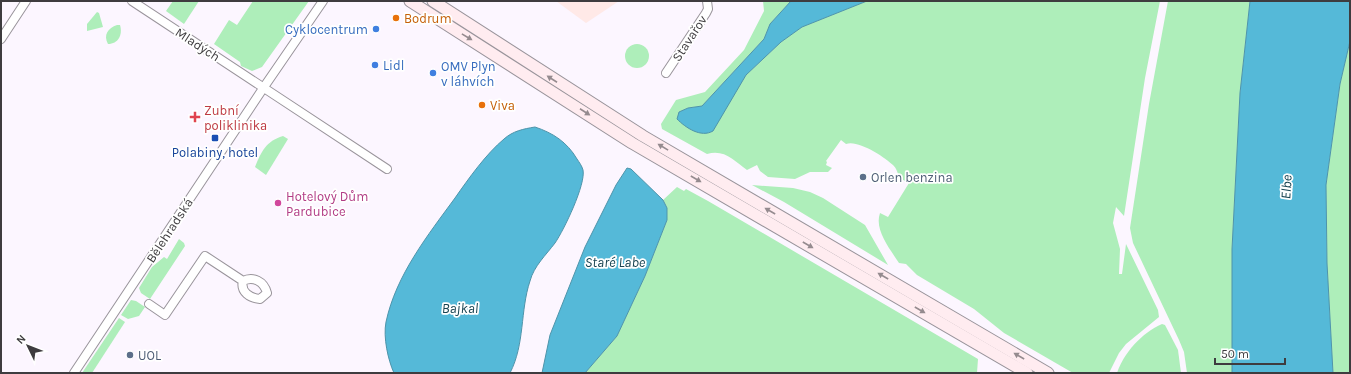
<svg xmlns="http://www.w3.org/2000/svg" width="1351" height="374" viewBox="0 0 1351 374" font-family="Karla,sans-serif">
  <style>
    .education { fill: #ffe9e7 }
    .green { fill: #aeeeba }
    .water { fill: #55b9d8; stroke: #4e94aa }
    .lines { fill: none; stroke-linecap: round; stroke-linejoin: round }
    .street-casing { stroke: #99949b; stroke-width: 10 }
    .secondary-casing { stroke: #99949b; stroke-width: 13 }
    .street { stroke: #fff; stroke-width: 8 }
    .secondary { stroke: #ffecf0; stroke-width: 11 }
    .oneway { fill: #958b8f }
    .food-dot { fill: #e8710a; stroke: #fff; stroke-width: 1.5 }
    .shop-dot { fill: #3f7fe0; stroke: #fff; stroke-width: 1.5 }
    .health-dot { fill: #e0444e; stroke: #fff; stroke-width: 1.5 }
    .transit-dot { fill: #1a4fb4; stroke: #fff; stroke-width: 1.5 }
    .service-dot { fill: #5c6f8a; stroke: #fff; stroke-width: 1.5 }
    .hotel-dot { fill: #d1479c; stroke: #fff; stroke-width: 1.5 }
    .labels { text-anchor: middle; stroke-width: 3.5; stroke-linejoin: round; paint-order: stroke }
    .food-label { font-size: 13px; fill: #c56008; stroke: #fff; text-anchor: start }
    .shop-label { font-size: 13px; fill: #366cbe; stroke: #fff; text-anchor: start }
    .street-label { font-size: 13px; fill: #3e3c3f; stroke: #fff }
    .health-label { font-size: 13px; fill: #be3a42; stroke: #fff; text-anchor: start }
    .transit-label { font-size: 13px; fill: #164399; stroke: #fff }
    .service-label { font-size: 13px; fill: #4e5e75; stroke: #fff; text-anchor: start }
    .hotel-label { font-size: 13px; fill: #b23c85; stroke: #fff; text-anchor: start }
    .water-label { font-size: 14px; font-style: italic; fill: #174351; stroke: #fff }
  </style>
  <rect width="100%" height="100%" fill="#fcf6ff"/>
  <path class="education" d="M556,1H619L586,23Z"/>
  <g class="green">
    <path d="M173,1H199L184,24L166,11Z"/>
    <path d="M253,1H309L262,67L252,71L241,66L240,62L214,44L229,20L237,25Z"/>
    <path d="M763,1H791L770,24L764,39L702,106L688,108L679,112L732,98L746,75L781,42L802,27L867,1H1160L1145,78L1124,216L1116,207L1113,223L1120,249L1119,274H1122L1126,244L1158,310L1159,317L1126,344L1119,353L1109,373H1073L1004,333L974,309L917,275L906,264L899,263C890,249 874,230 880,213L888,217L909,183C906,181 900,179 899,176C897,172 897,169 893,165C885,157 857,139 846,144L841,140L826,161L827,162L826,165L832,168L828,172H810L795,179L768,177L760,171L757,165L747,170C734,161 725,149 707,154L662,129L661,124L676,100L705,92L744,50L764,11Z"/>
    <path d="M1168,1H1250L1240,93L1232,249L1233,373H1187L1184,352L1179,340L1133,243L1130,228L1149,104Z"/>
    <path d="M97,12L99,13L103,27L87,31V24Z"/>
    <path d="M117,25H120C123,35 118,44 108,44C103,35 108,28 117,25Z"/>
    <path d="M1350,41V373H1333L1327,263L1326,185L1340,84Z"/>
    <circle cx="637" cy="56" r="12"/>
    <path d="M283,136L288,139L266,175L255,167C261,152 266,141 283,136Z"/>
    <path d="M752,185L793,188L810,192L823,198L865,225L888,265L784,202Z"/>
    <path d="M677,187L684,191L686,189L708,201L978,359L977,373H585L617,336L645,276L667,220V208L663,200Z"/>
    <path d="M179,239L184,243L185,246L150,299L141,293L139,288L152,267L164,257L167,259Z"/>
    <path d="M131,300L136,301L145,307L139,316L128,319L121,315Z"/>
    <path d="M119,318L125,322L92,373H82Z"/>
    <path d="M1162,324L1165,325L1178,350L1181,373H1117C1124,352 1142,333 1162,324Z"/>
  </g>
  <g class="water">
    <path d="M791,1H867L802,27L781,42L746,75L713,131C701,138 686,128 677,119L679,112L688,108L702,106L764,39L770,24Z"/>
    <path d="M1250,1H1350V41L1340,84L1326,185L1327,263L1333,373H1232V249L1240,93Z"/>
    <path d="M535,127C553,133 567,142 577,159C579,162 582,166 583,170C586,184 564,230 555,243C546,255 534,266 530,281C520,311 525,344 510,373H394C388,360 383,337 386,322C396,275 428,235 455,198C469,178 486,154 504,139C513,131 523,129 535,127Z"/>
    <path d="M627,168L631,169L663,200L667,208V220L645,276L617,336L585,373H542L550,335L585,247L616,185Z"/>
  </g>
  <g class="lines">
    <defs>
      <g id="street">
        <path d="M132,1L387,169"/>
        <path d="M1,39L26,1"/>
        <path d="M666,73L706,13L708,9L707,1"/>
        <path d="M149,304L165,315L205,256L243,281C253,276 264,281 267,293L260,299C250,298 240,292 243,281"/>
        <path d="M74,373L264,87L323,1"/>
      </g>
      <g id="secondary">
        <path d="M410,1L632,143L1027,373"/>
        <path d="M433,1L643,136L1048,373"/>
      </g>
    </defs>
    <use href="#street" class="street-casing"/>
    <use href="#secondary" class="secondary-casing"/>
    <use href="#street" class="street"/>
    <use href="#secondary" class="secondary"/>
  </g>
  <defs><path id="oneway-solid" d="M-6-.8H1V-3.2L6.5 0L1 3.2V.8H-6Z"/></defs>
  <g class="oneway">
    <use href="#oneway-solid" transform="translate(467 37) rotate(31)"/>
    <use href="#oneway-solid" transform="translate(552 79) rotate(-147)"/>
    <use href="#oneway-solid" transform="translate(585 112) rotate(33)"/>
    <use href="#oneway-solid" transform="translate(663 147) rotate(-149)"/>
    <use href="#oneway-solid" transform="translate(696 179) rotate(30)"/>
    <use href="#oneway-solid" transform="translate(770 211) rotate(-150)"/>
    <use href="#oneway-solid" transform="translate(808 245) rotate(30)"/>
    <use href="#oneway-solid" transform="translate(883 276) rotate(-150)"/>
    <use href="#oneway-solid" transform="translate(920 310) rotate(30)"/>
    <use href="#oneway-solid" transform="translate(1019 356) rotate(-150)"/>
  </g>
  <g class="food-dot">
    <circle cx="396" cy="18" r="4"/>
    <circle cx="482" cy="105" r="4"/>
  </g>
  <g class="shop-dot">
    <circle cx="376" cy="29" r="4"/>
    <circle cx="375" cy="65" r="4"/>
    <circle cx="433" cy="73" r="4"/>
  </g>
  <path class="health-dot" d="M193 111h4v4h4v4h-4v4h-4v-4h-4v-4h4z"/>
  <rect class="transit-dot" x="211" y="134" width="8" height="8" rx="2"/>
  <g class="service-dot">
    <circle cx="863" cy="177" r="4"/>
    <circle cx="130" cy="355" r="4"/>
  </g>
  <circle class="hotel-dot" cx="278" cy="203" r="4"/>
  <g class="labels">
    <g class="food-label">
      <text x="404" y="23">Bodrum</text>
      <text x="490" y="110">Viva</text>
    </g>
    <g class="shop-label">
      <text x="368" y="34" text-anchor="end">Cyklocentrum</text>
      <text x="383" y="70">Lidl</text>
      <text x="441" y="71">OMV Plyn<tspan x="441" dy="15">v láhvích</tspan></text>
    </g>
    <g class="street-label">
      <text transform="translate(689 38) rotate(-57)" y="5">Stavařov</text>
      <text transform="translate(198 44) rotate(33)" y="5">Mladých</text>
      <text transform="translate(169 230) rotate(-57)" y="5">Bělehradská</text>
    </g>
    <g class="health-label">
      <text x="204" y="115">Zubní<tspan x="204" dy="15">poliklinika</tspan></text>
    </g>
    <g class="transit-label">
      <text x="215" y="157">Polabiny, hotel</text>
    </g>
    <g class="service-label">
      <text x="871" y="182">Orlen benzina</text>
      <text x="138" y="360">UOL</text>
    </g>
    <g class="hotel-label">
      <text x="286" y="201">Hotelový Dům<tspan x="286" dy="15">Pardubice</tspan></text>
    </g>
    <g class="water-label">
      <text transform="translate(1286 187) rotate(-87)" y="5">Elbe</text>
      <text x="615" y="267">Staré Labe</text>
      <text x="460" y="313">Bajkal</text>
    </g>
  </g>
  <rect width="1351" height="374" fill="none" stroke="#3e3c3f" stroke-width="4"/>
  <g transform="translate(28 346) rotate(313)" stroke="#ffffff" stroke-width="3" paint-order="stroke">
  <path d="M0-3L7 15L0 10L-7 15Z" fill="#3e3c3f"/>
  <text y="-6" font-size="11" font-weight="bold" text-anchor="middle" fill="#3e3c3f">N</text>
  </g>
  <path d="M1215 358v6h70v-6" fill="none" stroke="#3e3c3f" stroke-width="2"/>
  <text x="1221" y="358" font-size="12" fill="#3e3c3f" stroke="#ffffff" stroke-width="3" paint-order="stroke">50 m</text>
</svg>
